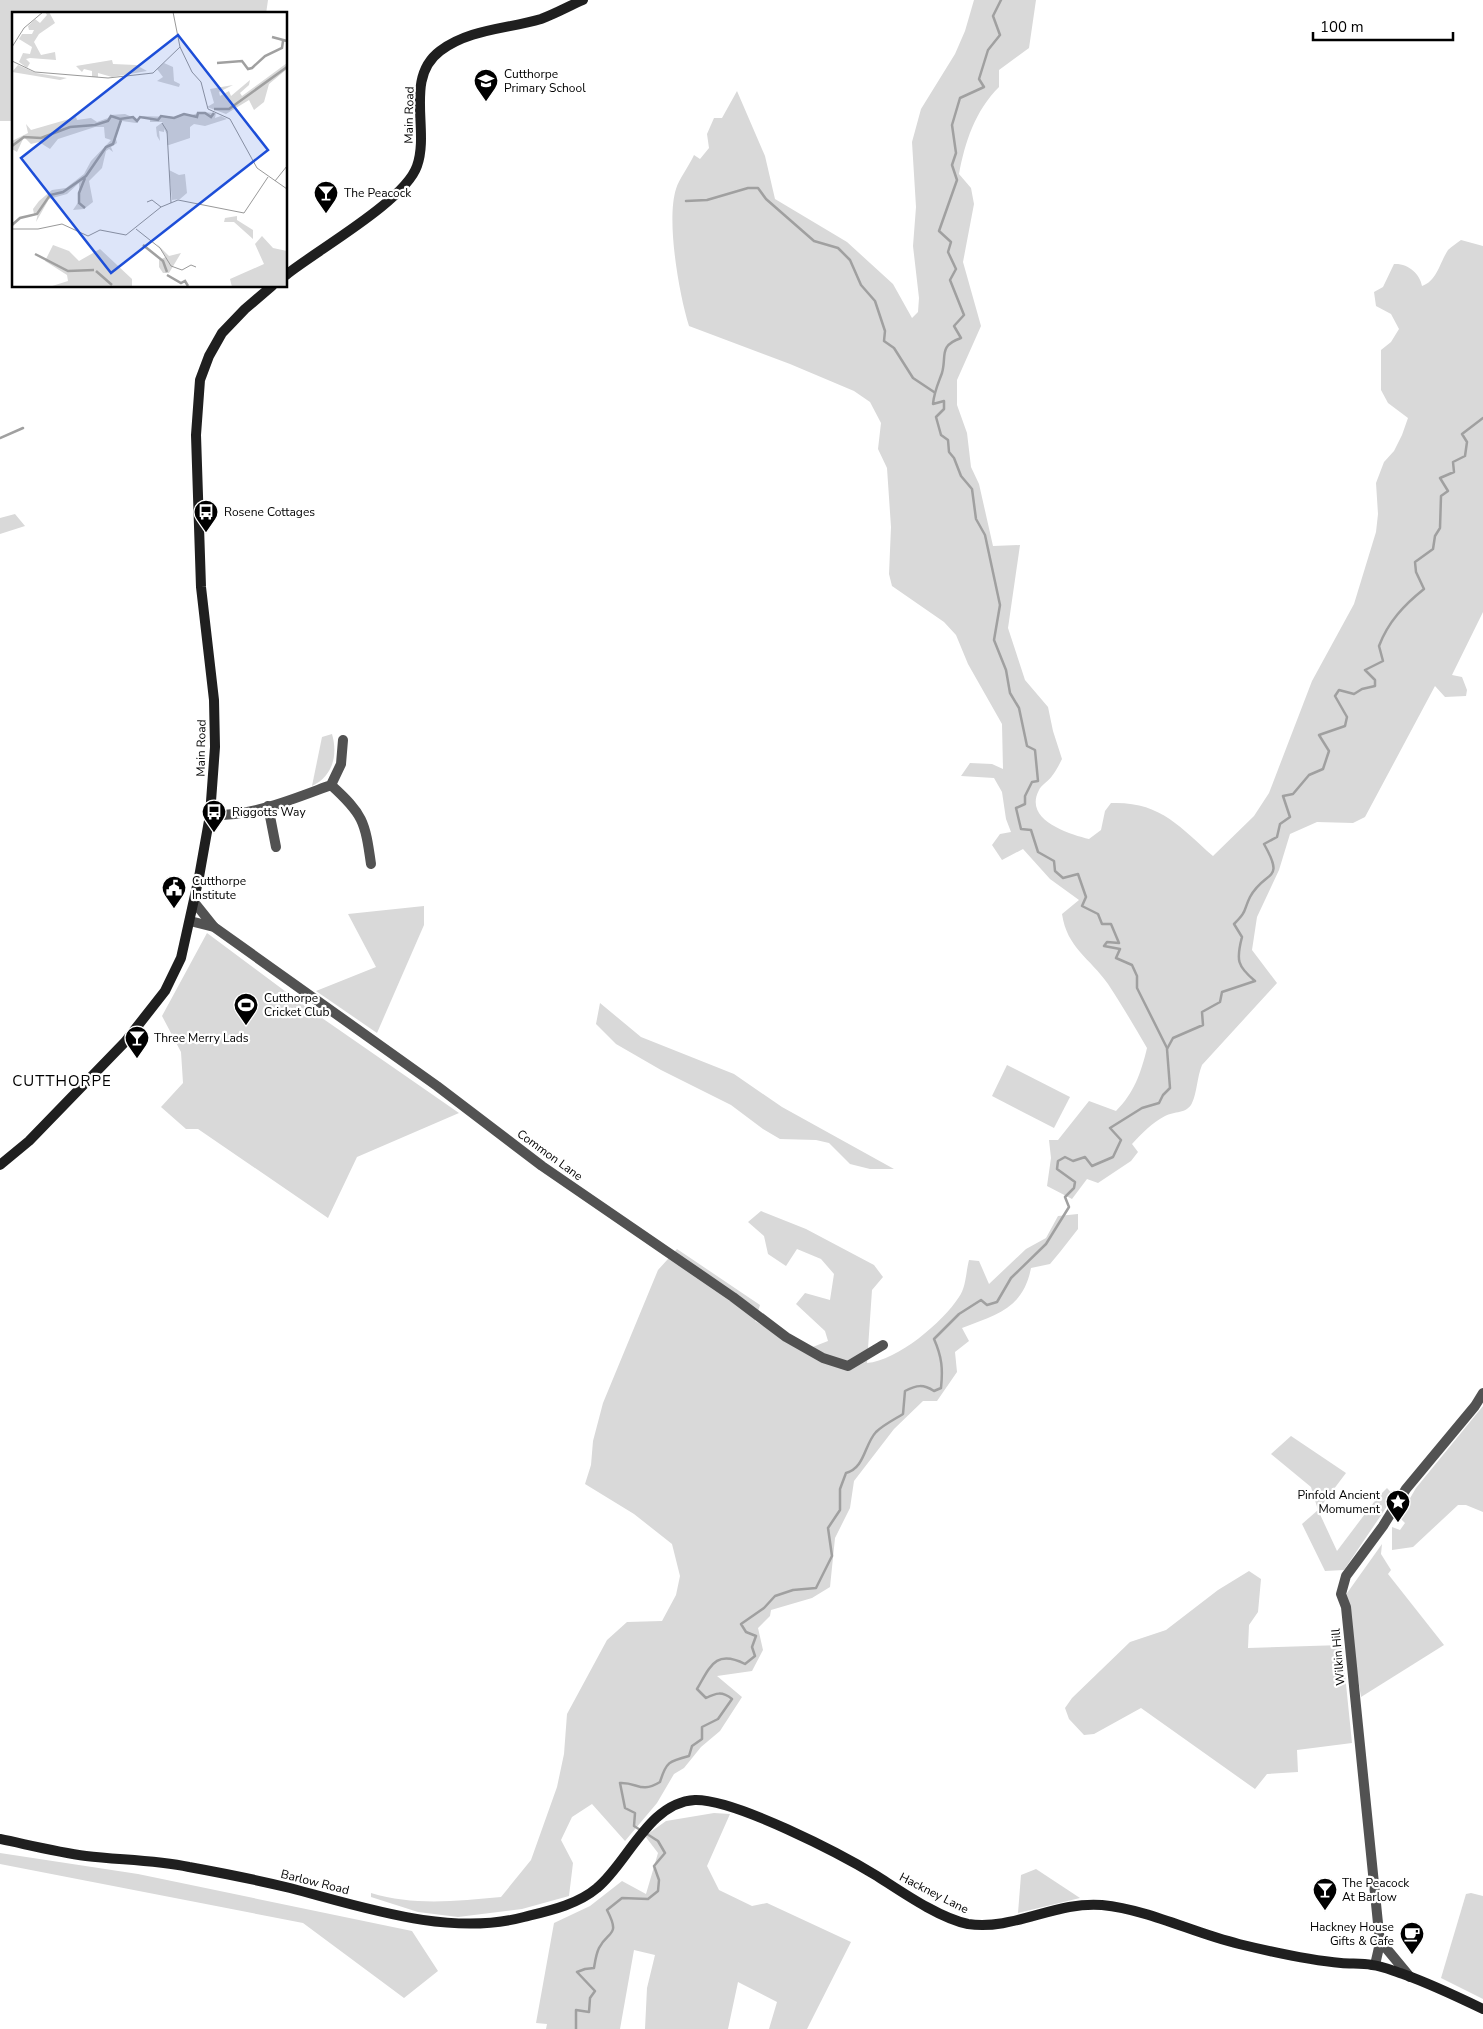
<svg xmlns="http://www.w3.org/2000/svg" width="1483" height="2029" viewBox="0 0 1483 2029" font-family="'Nunito Sans',sans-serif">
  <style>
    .green { fill: #d9d9d9 }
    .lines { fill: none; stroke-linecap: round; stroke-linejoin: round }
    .stream { stroke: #a0a0a0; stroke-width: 2.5 }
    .minor { stroke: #525252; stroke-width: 10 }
    .secondary { stroke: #1f1f1f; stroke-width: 10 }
    .labels { text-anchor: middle; stroke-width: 4.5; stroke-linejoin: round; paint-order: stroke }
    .poi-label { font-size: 12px; fill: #000; stroke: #fff; text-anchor: start }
    .street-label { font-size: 12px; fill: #000; stroke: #fff }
    .quarter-label { font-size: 15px; letter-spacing: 1px; fill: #000; stroke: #fff }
    .inset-river { fill: none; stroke: #a0a0a0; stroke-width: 2.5 }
    .inset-road { fill: none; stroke: #999; stroke-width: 1 }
    .view { fill: #1d4ed8; fill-opacity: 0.15; stroke: #1d4ed8; stroke-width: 2.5 }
    .inset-edge { fill: none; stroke: #000; stroke-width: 2.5 }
  </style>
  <rect width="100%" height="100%" fill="#fff"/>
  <g class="green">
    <path d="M0,0H268L266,14H14V121H0Z"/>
    <path d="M974,0H1036L1029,48L999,70V87C975,111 965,142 959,174L971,188L974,204L963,262L981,326L957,380V405L967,433L971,467L979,484L993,546L1020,545L1008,628L1025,680L1048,707L1053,731L1062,759C1059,765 1056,771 1052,776C1049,781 1041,785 1039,790C1023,820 1069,834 1089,839L1101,830L1105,811L1111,803C1160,801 1180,827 1213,856L1254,816L1269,793L1312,681L1354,604L1376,532L1378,514L1376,483L1384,462L1394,451L1402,435L1408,418L1388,403L1381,390V350L1391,342L1399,329L1391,314L1376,306L1374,292L1383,287L1394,264C1408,263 1420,274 1422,286C1437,281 1440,262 1448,250C1452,246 1457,243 1461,240L1483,246V612L1452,675L1462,677L1467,690L1466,696L1445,697L1435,686L1365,817L1353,823L1317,822L1290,834L1279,870L1257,917L1252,950L1277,983L1202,1065C1197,1077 1197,1093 1192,1103C1187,1114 1174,1111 1165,1116C1152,1123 1142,1133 1132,1144L1138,1152L1131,1161L1098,1183L1087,1179L1072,1199L1047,1186L1051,1158L1049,1140H1058L1089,1101L1116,1111C1134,1093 1141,1073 1147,1048C1134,1026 1122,1005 1108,984C1090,958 1067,948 1062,914L1079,900L1050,879L1023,849L1002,860L992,845L1000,834L1011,832L1006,819L1002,792L994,778L961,776L970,763L992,764L1003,769L1002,724L968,664L956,635L944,622L892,586L889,574L891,527L887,468L878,449L881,423L870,402L854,391L790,364L689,326C679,294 666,220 676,189C679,179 689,166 694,155L700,159L709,148L707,134L714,118H722L737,91L765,156L775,199L847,242L893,284L912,318L918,312L919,298L913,246L916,207L912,142L921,109L955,54L965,31Z"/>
    <path d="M15,514L25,526L0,534V518Z"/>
    <path d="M332,734C338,755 333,776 312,786L322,737Z"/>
    <path d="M424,906V925L377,1033L316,991L376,967L348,914Z"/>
    <path d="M207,933L309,1009L459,1113L357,1157L328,1218L198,1129H186L161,1107L183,1083L181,1052L162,1016Z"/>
    <path d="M600,1003L641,1037L734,1074L782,1107L894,1169H870L850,1164L829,1143L816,1140L780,1139L763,1129L731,1105L661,1070L616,1044L596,1024Z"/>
    <path d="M1007,1065L1070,1097L1054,1128L992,1096Z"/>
    <path d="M761,1211L806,1229L874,1265L883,1277L872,1290L867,1363C897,1361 943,1322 959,1297C966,1288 966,1271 969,1260L979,1261L989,1284L1026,1249L1046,1238L1058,1216L1078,1214V1229L1060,1252L1050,1264L1031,1268C1023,1309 997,1314 962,1328L969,1341L955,1352L957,1372L937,1401H923L894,1429L854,1481L850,1508L835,1538L830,1587L812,1598L771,1610L770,1616L758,1628L763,1650L752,1671L717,1676L742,1697L720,1731L701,1747L684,1768L674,1774L657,1803L625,1841L592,1804L572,1817L561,1840L573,1863L569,1896L522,1909L458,1917L418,1912L371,1897V1893C414,1906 457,1901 501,1897L531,1860L557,1787L564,1754L567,1714L607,1640L627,1622L662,1621L676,1595L680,1576L672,1544L634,1514L585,1484L591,1465L593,1441L603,1403L658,1270L677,1249L760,1305L755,1321L805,1350L828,1341L825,1331L796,1304L805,1293L830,1300L834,1274L821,1259L797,1249L786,1266L768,1254L764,1236L748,1222Z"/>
    <path d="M1483,1406V1512L1466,1505H1458L1413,1547L1392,1550V1527L1400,1530L1405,1523L1399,1517L1416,1488Z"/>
    <path d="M1291,1436L1346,1473L1318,1510L1337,1551L1377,1498L1387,1488L1394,1496L1344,1570L1325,1571L1302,1524L1318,1510L1311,1487L1271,1454Z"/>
    <path d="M1382,1544L1381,1554L1391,1570L1388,1574L1444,1645L1361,1697L1345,1596Z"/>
    <path d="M1249,1571L1261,1579L1258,1612L1249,1625L1248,1648L1342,1645L1352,1743L1297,1750L1298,1772L1267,1774L1255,1789L1141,1708L1094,1734L1084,1735L1069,1719L1065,1708L1072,1698L1130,1642L1166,1630L1218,1590Z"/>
    <path d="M714,1813L730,1814L707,1866L719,1890L752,1906L767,1903L851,1942L807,2029H769L777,2002L738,1982L728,2029H645L647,1988L655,1955L634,1950L620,2029H546L547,2024L536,2023L554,1923L590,1906L622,1881L646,1894L658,1853L645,1836L666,1821Z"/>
    <path d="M0,1853L138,1874L412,1931L438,1971L404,1998L303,1923L0,1864Z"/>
    <path d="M1036,1869L1080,1898L1018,1913L1021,1875Z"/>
    <path d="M1471,1893L1483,1896V1999L1441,1978L1466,1894Z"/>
  </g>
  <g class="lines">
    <g class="stream">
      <path d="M1001,0L993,16L1000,35L988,50L979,79L984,87L960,98L952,125L956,153L952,165L957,180L939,231L951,242L948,252L956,269L950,280L964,315L954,326L961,338C938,346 947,356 942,373C938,384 934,392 933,404L944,401V409L936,417L941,435L948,440L949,452L954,458L961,476L972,489L976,519L985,535L1000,605L994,640L1006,670L1010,693L1019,708L1027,746L1035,750L1038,781L1032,782L1025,796V804L1016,808L1021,829L1031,830L1038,852L1054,861L1055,871L1063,878L1078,874L1086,897L1082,906L1098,914L1102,924H1111L1119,943L1107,942L1104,946L1120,949L1116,958L1132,965L1137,976V988L1167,1048"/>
      <path d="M686,201L707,200L748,188H758L766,199L814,241L838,248L850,260L861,285L875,301L885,331L884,341L894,348L913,378L934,392"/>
      <path d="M0,438L23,428"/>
      <path d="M642,1831L634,1826L635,1813L625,1808L620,1783C638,1782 640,1794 660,1782C666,1762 669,1761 689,1756L692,1746L702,1739V1727L718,1719L732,1699C722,1691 716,1693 706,1698L697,1689C710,1667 715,1649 745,1664L755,1656L752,1647L756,1636L746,1632L741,1624L764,1608L775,1596L793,1590L816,1588L832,1556L828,1528L840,1510V1489L846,1473C865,1468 864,1445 876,1432C883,1425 895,1419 903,1414L905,1391C917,1385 923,1384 934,1391L941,1388C943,1369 942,1357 934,1339L959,1314L981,1300L987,1305L997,1302L1011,1278L1046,1244L1069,1207L1065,1197L1074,1188L1075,1182L1057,1169L1058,1161L1065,1157L1073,1161L1085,1157L1092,1166L1113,1157L1121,1140L1110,1128L1142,1108L1159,1103L1163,1095L1170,1088L1167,1049L1173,1038L1203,1025L1202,1012L1220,1002L1222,992L1255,981C1237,966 1236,960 1242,937L1234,924C1248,910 1243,911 1250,897C1265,869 1286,883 1264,844L1277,837L1280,824L1290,817L1283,796L1293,794L1309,775L1323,769L1329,751L1319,735L1345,726L1347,717L1335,696L1339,690L1354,694L1362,689L1375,686V680L1365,670L1383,661L1379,646C1388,622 1404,605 1424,589L1416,572L1415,562L1433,549L1435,536L1440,528L1441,496L1448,491L1440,478L1454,472L1453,462L1465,456L1467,442L1462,434L1483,418"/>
      <path d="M576,2029V2010L589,2012L590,1998L595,1991L577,1972L585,1969L594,1968C595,1962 596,1954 599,1948C608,1930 621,1937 607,1910L622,1898L648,1899L658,1891L659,1880L654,1866L665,1853L658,1841L647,1834"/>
    </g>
    <g class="minor">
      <path d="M331,785C363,814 365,821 371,864"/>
      <path d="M268,806L276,847"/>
      <path d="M210,815C251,817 293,799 331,785L341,764L343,740"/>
      <path d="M194,902L214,927"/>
      <path d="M190,921L214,927L437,1086L542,1166L733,1297L786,1337L823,1358L848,1366L883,1345"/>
      <path d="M1380,1943L1386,1948L1410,1977"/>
      <path d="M1375,1965L1380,1943L1346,1607L1341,1594L1346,1576L1383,1526L1406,1489L1475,1406L1483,1393"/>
    </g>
    <g class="secondary">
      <path d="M286,275C317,250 405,201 417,166C430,130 404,78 440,51C469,29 507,29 541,19C555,14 569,6 583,0"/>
      <path d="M0,1165L29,1141L125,1042L165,991L181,958L199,877L210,815L215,747L214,700L201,587L196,435L200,380L209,356L222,333L245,309L272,286"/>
      <path d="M0,1839C29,1845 57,1852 86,1856C120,1860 155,1860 189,1867C222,1873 257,1880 290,1888C363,1907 449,1937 524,1917C548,1911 577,1905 597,1888C627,1864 649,1802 695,1800C735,1799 841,1854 877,1876C902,1892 939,1918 968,1924C1013,1931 1056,1901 1102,1905C1150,1910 1193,1933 1239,1944C1272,1952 1307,1960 1341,1963C1351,1964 1362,1963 1372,1965C1383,1966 1393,1971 1403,1974C1431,1984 1456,1996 1483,2009"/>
    </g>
  </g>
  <defs>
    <symbol id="school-pin" viewBox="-11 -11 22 30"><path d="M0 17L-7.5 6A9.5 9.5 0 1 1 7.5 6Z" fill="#000" stroke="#fff"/><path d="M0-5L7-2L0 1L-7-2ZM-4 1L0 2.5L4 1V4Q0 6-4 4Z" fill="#fff"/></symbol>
    <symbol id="bar-pin" viewBox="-11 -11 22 30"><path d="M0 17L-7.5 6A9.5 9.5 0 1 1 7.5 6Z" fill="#000" stroke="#fff"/><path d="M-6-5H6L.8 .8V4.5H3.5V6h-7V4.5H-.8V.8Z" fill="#fff"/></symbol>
    <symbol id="bus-pin" viewBox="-11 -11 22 30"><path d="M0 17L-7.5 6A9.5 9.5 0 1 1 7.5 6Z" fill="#000" stroke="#fff"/><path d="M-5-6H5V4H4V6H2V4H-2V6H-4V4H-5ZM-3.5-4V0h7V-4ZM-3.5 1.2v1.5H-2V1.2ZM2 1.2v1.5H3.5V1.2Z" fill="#fff"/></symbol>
    <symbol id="civic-pin" viewBox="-11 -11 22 30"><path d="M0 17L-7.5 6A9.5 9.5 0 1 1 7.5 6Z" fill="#000" stroke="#fff"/><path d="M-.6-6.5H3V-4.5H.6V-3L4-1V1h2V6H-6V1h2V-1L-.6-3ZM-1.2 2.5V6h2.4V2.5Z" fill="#fff"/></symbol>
    <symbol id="stadium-pin" viewBox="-11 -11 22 30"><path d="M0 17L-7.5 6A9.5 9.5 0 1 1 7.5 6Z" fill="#000" stroke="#fff"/><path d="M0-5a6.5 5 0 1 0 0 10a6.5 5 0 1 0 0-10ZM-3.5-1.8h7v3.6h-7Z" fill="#fff"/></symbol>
    <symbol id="sight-pin" viewBox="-11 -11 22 30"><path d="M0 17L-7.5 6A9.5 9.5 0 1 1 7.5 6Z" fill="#000" stroke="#fff"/><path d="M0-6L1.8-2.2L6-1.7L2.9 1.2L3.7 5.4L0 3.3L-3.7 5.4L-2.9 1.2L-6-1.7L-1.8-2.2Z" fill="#fff"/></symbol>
    <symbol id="cafe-pin" viewBox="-11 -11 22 30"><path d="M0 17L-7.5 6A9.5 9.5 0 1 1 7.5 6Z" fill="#000" stroke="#fff"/><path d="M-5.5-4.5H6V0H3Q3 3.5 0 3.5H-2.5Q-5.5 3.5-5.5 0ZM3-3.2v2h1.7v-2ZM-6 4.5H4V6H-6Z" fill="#fff"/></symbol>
  </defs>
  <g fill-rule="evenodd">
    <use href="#school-pin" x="472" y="67" width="28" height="38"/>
    <use href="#bar-pin" x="312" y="179" width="28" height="38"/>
    <use href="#bus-pin" x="192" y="498" width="28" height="38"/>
    <use href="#bus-pin" x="200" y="798" width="28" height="38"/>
    <use href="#civic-pin" x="160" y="874" width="28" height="38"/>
    <use href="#stadium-pin" x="232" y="991" width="28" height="38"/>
    <use href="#bar-pin" x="123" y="1024" width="28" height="38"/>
    <use href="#sight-pin" x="1384" y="1488" width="28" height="38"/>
    <use href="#bar-pin" x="1311" y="1876" width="28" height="38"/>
    <use href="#cafe-pin" x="1398" y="1920" width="28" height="38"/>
  </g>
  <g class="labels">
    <g class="poi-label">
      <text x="504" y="78">Cutthorpe<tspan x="504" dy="14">Primary School</tspan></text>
      <text x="344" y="197">The Peacock</text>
      <text x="224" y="516">Rosene Cottages</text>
      <text x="232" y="816">Riggotts Way</text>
      <text x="192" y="885">Cutthorpe<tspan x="192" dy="14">Institute</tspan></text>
      <text x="264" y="1002">Cutthorpe<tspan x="264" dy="14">Cricket Club</tspan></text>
      <text x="154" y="1042">Three Merry Lads</text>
      <text x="1380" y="1499" text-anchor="end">Pinfold Ancient<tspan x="1380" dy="14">Momument</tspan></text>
      <text x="1342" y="1887">The Peacock<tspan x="1342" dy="14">At Barlow</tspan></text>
      <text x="1394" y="1931" text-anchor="end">Hackney House<tspan x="1394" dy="14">Gifts &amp; Cafe</tspan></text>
    </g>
    <g class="street-label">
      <text transform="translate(409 115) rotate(-89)" y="4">Main Road</text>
      <text transform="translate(201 748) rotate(-89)" y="4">Main Road</text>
      <text transform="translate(550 1155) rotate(36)" y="4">Common Lane</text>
      <text transform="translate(1338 1657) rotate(-95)" y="4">Wilkin Hill</text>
      <text transform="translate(315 1882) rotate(14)" y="4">Barlow Road</text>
      <text transform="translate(934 1893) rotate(27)" y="4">Hackney Lane</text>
    </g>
    <g class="quarter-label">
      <text x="62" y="1086">CUTTHORPE</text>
    </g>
  </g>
  <g transform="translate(12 12)">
    <rect width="275" height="275" fill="#fff"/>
    <path d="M33,0H37L43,11L27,22L22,30L29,43L43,40L44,48L18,46L14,47L18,51L15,56L7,50L11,41L18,42L20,35L7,27L10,22H20L22,18H17L16,14L23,7L28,11L35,3ZM100,48L101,52L124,53L135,59L100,65L86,61V65H80V59L72,57L70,60L64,54ZM152,51L161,55L162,69L168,72L167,75L145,69L151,65L145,57ZM275,51V57L257,72L252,90L242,98L237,88L214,102L195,95L202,91L198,77L221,73L207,80L208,84L217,79L219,84L238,68L237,73L228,81L230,84ZM6,53L24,61L55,66L48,68L0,60ZM189,100L204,101L203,106L209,104L215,107L193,114L182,112L178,115V126L157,133H155V122L152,117V120L147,119L148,129L145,124L144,115L151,110H138V107L128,104L162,105L172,101L177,104ZM113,102L127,108L124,111L110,109L103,123L105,131L99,135L101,140L97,137L94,139L90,156L77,169L81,190L72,197L61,198L67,189V171L55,182L37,187L24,210L26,201L22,202L21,197L27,189L40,178L54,176L72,162L79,149L99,128L93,126L92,115H83L46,127L38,137L27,130L19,132L12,125L5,140L0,137V129L16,121L14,112L19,118L64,105L65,108L79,106L85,110L96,106L98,103ZM157,158L167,163L173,162L175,181L168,187L160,188ZM225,204V208L241,218V227L222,210H212L213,206ZM250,224L261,236L275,239V275H220L218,267L252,252L243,232ZM145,232L157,244L169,241L157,261H151L147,255V248L154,245ZM41,233L57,239L67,249L88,237L120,267V275H37L56,269L55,263L33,249Z" fill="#d9d9d9"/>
    <path class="inset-river" d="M260,25L275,29M205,51L230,49L236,57L240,56L253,44L270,36L271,29M202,97H217L275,55M0,134L12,125L29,126L58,115L83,113L96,109L99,104L108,107L121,105L125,109L128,105L146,108L149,104L162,106L172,102L185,105L186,101H193L199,105L202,101M73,166L67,181V191L73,196M0,213L8,206L25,202L38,183L51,180L74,164L94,135L101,132L109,108M131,233L151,249L155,260M23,242L56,259L82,258M84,259L100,273M155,263L169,271L173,269L176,274"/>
    <path class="inset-road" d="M161,0L168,35L180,60L189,70L196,97L218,107L245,156L275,177M0,35L12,16L31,0M0,49L23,60L96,66L141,61L168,35M150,111L155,119L159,191M263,169L275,154M135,190L140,188L149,195M0,217H26L50,212L76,224L88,218L114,223L149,195L166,188L232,201L256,165M124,217L148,236L159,254L170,258L179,253L184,255"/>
    <path class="view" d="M166,23L256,138L99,261L9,146Z"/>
    <rect width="275" height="275" class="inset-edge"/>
  </g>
  <path d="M1313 32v8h140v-8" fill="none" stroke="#000000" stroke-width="2.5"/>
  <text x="1320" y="32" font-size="15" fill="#000000" stroke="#ffffff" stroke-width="4" paint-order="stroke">100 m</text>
</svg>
